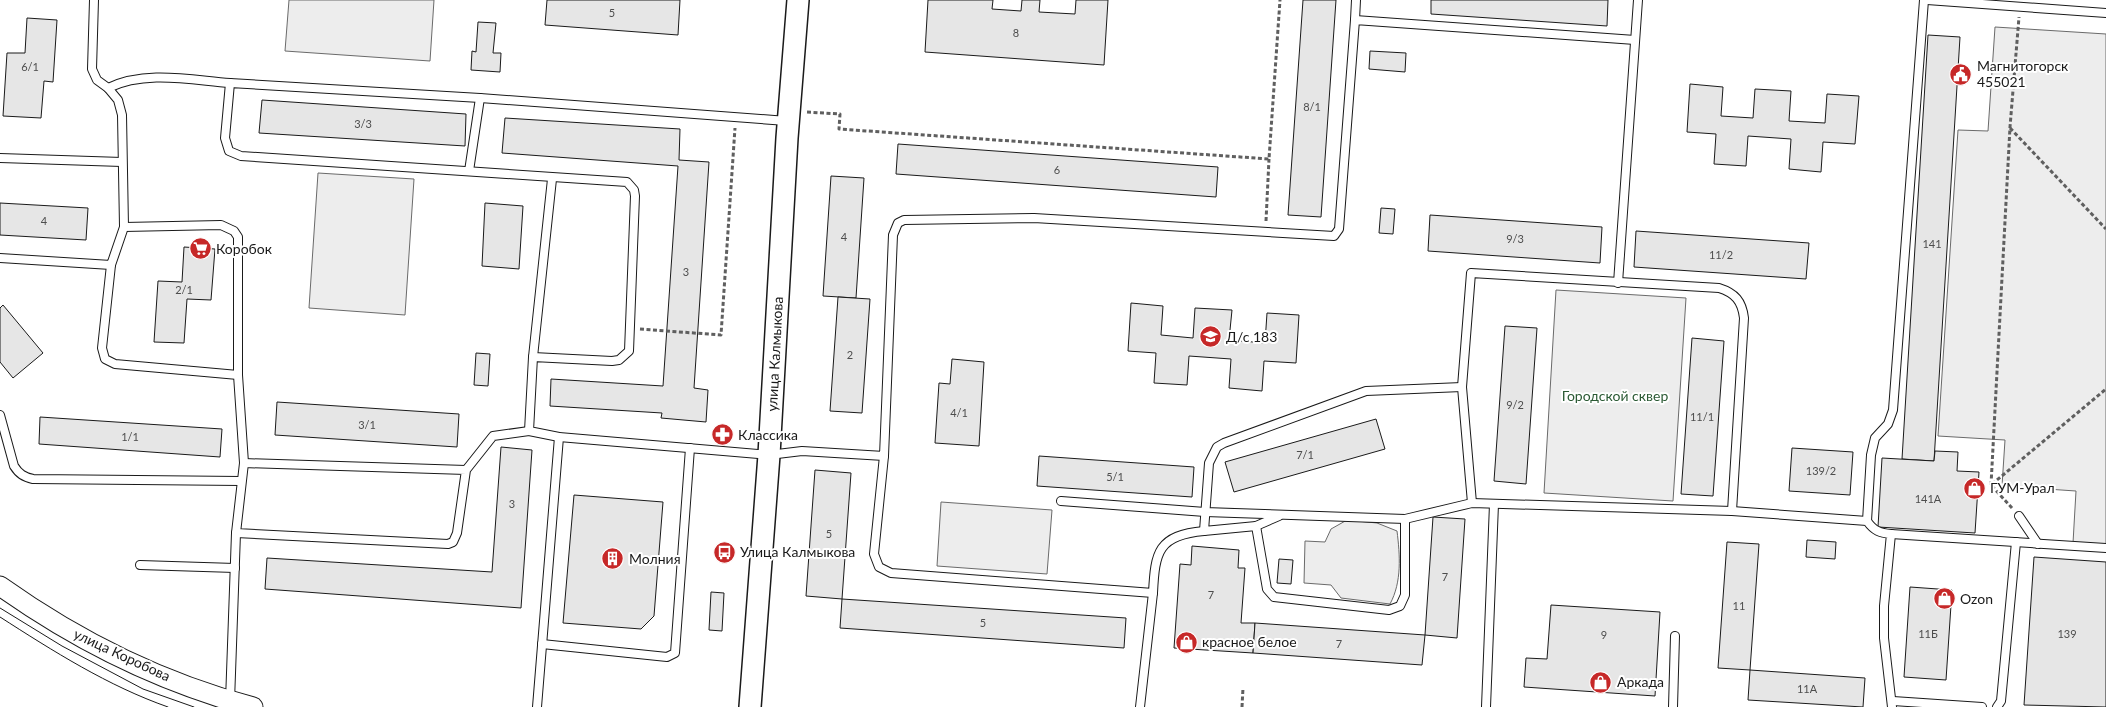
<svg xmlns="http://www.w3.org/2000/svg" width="2106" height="707" viewBox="0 0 2106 707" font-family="Lato,sans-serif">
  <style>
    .green { fill: #ededed; stroke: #6a6a6a }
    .building { fill: #e6e6e6; stroke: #1a1a1a }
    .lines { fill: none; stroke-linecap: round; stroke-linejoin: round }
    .service-casing { stroke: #1a1a1a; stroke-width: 10 }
    .tertiary-casing { stroke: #1a1a1a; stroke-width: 21 }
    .secondary-casing { stroke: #1a1a1a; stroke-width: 24 }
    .path { stroke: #5f5f5f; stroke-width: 3; stroke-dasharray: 4 2.5; stroke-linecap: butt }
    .service { stroke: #fff; stroke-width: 8 }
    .tertiary { stroke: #fff; stroke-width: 19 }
    .secondary { stroke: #fff; stroke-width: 21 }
    .tram { stroke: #1a1a1a; stroke-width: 1 }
    .labels { text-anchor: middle; stroke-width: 4; stroke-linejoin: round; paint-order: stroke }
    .number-label { font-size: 11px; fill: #4d4d4d }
    .poi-label { font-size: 14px; fill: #1a1a1a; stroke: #fff; text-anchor: start }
    .street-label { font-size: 14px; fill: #1a1a1a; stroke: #fff }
    .park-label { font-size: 14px; fill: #2b5a34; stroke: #fff }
  </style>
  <rect width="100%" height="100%" fill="#fff"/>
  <g class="green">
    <path d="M289,0H434L430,61L285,51Z"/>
    <path d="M1995,27L2106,34V545L2073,543L2076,491L2002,486L2005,440L1938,436L1958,130L1988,131Z"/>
    <path d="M318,173L414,179L405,315L309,308Z"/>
    <path d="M1556,290L1686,298L1673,501L1544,493Z"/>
    <path d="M941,502L1052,510L1047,574L937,566Z"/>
    <path d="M1347,520L1377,523L1397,531C1400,555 1402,582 1390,604L1341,598L1331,585L1304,583L1305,541L1325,542L1331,529Z"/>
  </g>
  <g class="building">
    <path d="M547,0H680L678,35L545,25Z"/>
    <path d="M928,0H993L992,9L1021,11L1022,0H1040L1039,12L1075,14L1076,0H1108L1104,65L925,52Z"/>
    <path d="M1303,0H1336L1321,217L1288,215Z"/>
    <path d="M1431,0H1608L1607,26L1431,14Z"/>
    <path d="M27,18L57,20L53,82L44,81L41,118L3,116L7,53H25Z"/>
    <path d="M478,22L496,23L493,53H501L500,72L471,70L472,51L476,52Z"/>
    <path d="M1928,35L1960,37L1934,461L1902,459Z"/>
    <path d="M1370,51L1406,53L1405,72L1369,69Z"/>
    <path d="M1690,84L1723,87L1721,116L1753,118L1755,89L1791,91L1789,121L1825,123L1827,94L1859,96L1855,144L1823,142L1821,172L1789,169L1791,139L1748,136L1746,166L1714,164L1716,134L1687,132Z"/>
    <path d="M262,100L466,114L465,146L259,133Z"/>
    <path d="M505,118L680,129L679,160L709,162L694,388L708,390L706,422L661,418L662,413L550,406L551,379L663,386L678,166L502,153Z"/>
    <path d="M898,144L1218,167L1216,197L896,174Z"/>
    <path d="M831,176L864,178L856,298L823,296Z"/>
    <path d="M0,203L88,208L86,240L0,235Z"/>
    <path d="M485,203L523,206L519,269L482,266Z"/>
    <path d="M1381,208L1395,209L1393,234L1379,233Z"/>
    <path d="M1430,215L1602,227L1600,263L1428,251Z"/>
    <path d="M1636,231L1809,243L1806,279L1634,267Z"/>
    <path d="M184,247L215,249L211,300L187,299L184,343L154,342L158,281L182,282Z"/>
    <path d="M838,297L870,299L862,413L830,411Z"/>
    <path d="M1131,303L1163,306L1161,335L1193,338L1195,308L1232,310L1229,340L1265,343L1267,313L1299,315L1296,363L1264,361L1262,391L1229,388L1231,359L1189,356L1187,385L1154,383L1156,353L1128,351Z"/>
    <path d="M3,305L43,353L13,378L0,362V308Z"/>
    <path d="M1505,326L1537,328L1526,484L1494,481Z"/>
    <path d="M1692,338L1724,341L1713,496L1681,494Z"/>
    <path d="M476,353L490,354L488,386L474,385Z"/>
    <path d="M952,359L984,362L979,446L935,443L939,383L950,384Z"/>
    <path d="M277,402L459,414L457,447L275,435Z"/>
    <path d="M40,417L222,429L220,457L39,444Z"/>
    <path d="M1376,419L1385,449L1234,492L1225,462Z"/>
    <path d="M501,447L532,450L521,608L265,589L267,558L492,572Z"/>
    <path d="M1792,448L1853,452L1850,495L1789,491Z"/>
    <path d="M1935,451L1958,452L1957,471L1979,472L1975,533L1878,527L1882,458L1934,461Z"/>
    <path d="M1039,456L1194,467L1192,497L1037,486Z"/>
    <path d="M815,470L851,473L842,599L806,596Z"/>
    <path d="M574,495L663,502L654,616L641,629L563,623Z"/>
    <path d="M1433,517L1465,519L1457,638L1425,635Z"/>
    <path d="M1807,540L1836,542L1835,559L1806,557Z"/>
    <path d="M1727,542L1759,544L1750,670L1718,668Z"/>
    <path d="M1192,546L1239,550L1238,568H1245L1241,623H1255L1253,653L1174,648L1180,564L1191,565Z"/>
    <path d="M2034,557L2106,562V707L2024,705Z"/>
    <path d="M1279,559L1293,560L1291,584L1277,583Z"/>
    <path d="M1910,587L1952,590L1946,680L1904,677Z"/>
    <path d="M711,592L724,593L722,631L709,630Z"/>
    <path d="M842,599L1126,618L1124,648L840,628Z"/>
    <path d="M1551,605L1660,612L1655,696L1524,687L1526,658L1547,659Z"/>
    <path d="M1255,623L1425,635L1422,665L1253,653Z"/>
    <path d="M1750,670L1865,678L1863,707L1748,700Z"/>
  </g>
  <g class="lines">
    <defs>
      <g id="service">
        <path d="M1927,0L2106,13"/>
        <path d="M1355,20L1356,0"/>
        <path d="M108,88C146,70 190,80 230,83"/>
        <path d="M787,121L480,98L230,83L225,138L229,151L241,156L627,182L634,190L635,196L629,351L619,360L612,361L533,357L529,431L559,437L769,455L802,451L884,456L893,235L898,223L904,220L1034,218L1334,236L1339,229L1355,20L1635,40"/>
        <path d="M0,158L122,162"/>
        <path d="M469,171L480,98"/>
        <path d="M124,227L221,225L234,231L238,237V375L244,463"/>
        <path d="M0,258L111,265L124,227L122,115L118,100L108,88L97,80L92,69L94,0"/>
        <path d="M111,265L102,348L105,359L115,364L238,375"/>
        <path d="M1618,283L1638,0"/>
        <path d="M533,357L552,179"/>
        <path d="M0,415L14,466C19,474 24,477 33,479L241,481"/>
        <path d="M884,456L874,554L879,567L891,573L1153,593C1155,552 1158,535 1204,531"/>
        <path d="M466,470L244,463L236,533L448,544L453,542L457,533L466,470L493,436L529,431"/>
        <path d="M1061,501L1205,512L1405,519L1472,503L1732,511L1867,521C1874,531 1880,533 1891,534L1884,606V638L1892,707"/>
        <path d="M1472,503L1462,387L1471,273L1719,288C1735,293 1742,301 1744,318L1732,511"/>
        <path d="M2019,516L2038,544"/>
        <path d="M1405,519V595L1400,606L1389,610L1274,597L1267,589L1256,526L1204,531L1209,463L1217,447L1224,443L1366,391L1462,387"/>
        <path d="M1867,521L1871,455L1875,438L1888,424L1893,410L1924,0"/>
        <path d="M1256,526L1279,516"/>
        <path d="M1891,534L2106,548"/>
        <path d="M140,565L235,568"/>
        <path d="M542,644L667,657L675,653L690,448"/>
        <path d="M230,701L236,533"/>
        <path d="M1893,701L1982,707"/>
        <path d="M537,707L559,437"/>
        <path d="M1140,707L1153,593"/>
        <path d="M1486,707L1494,504"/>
        <path d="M1673,707L1675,636"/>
        <path d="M1997,707L2001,701L2016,542"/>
      </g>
      <path id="tertiary" d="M0,586C76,640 162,683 253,707"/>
      <path id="secondary" d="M750,707L769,455L787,138L798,0"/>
    </defs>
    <use href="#service" class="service-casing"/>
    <use href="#tertiary" class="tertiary-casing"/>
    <use href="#secondary" class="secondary-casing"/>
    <g class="path">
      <path d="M807,112L840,114L839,129L1269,159L1280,0"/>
      <path d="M2010,128L2106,229"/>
      <path d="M1266,221L1269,159"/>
      <path d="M640,329L721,335L735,128"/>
      <path d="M1991,485L2010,127L2019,17"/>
      <path d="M2012,508L1991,485L2106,389"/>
      <path d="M1242,707L1243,688"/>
    </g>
    <use href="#service" class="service"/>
    <use href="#tertiary" class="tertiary"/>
    <use href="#secondary" class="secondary"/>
    <g class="tram">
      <path d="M0,608L62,646L143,689L194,707"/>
      <path d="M0,617C53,651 108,686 168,707"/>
    </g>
  </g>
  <defs>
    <symbol id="civic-disc" viewBox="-11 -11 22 22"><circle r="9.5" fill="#c62828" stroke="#fff"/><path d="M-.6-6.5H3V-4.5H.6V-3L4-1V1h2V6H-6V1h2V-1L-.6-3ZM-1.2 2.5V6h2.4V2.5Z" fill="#fff"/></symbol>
    <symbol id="supermarket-disc" viewBox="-11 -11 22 22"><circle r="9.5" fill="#c62828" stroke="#fff"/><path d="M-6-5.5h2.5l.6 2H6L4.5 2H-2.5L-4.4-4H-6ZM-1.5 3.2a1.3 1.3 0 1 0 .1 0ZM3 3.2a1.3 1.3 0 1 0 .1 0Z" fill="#fff"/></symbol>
    <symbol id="school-disc" viewBox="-11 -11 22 22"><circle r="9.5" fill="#c62828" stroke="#fff"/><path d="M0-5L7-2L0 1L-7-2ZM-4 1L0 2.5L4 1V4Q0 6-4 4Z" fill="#fff"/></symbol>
    <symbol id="pharmacy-disc" viewBox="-11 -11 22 22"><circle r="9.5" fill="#c62828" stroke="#fff"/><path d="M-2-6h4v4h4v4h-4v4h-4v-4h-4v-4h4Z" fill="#fff"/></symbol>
    <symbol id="shop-disc" viewBox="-11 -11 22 22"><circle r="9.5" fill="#c62828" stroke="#fff"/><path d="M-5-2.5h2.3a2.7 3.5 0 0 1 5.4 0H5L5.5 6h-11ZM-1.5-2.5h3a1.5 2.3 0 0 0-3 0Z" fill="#fff"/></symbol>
    <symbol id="bus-disc" viewBox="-11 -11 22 22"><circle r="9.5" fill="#c62828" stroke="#fff"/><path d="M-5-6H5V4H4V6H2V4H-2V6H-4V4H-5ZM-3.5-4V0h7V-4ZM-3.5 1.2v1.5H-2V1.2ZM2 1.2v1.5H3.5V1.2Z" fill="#fff"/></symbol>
    <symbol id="building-disc" viewBox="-11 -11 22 22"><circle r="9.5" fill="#c62828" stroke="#fff"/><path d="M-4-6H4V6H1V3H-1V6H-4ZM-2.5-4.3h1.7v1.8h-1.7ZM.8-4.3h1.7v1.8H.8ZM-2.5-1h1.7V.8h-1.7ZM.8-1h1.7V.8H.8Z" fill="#fff"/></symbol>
  </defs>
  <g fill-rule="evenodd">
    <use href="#civic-disc" x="1948" y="62" width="25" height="25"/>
    <use href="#supermarket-disc" x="188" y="236" width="25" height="25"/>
    <use href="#school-disc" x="1198" y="324" width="25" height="25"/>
    <use href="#pharmacy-disc" x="710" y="422" width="25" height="25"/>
    <use href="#shop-disc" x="1962" y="476" width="25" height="25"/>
    <use href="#bus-disc" x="712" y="540" width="25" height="25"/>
    <use href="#building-disc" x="600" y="546" width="25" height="25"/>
    <use href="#shop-disc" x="1932" y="586" width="25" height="25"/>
    <use href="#shop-disc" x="1174" y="630" width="25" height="25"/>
    <use href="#shop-disc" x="1588" y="670" width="25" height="25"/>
  </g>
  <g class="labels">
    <g class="number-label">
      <text x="612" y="17">5</text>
      <text x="1016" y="37">8</text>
      <text x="30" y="71">6/1</text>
      <text x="1312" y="111">8/1</text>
      <text x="363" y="128">3/3</text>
      <text x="1057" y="174">6</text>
      <text x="44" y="225">4</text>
      <text x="844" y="241">4</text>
      <text x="1515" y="243">9/3</text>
      <text x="1932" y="248">141</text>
      <text x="1721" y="259">11/2</text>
      <text x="686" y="276">3</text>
      <text x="184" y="294">2/1</text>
      <text x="850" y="359">2</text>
      <text x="1515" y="409">9/2</text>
      <text x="959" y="417">4/1</text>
      <text x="1702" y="421">11/1</text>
      <text x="367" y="429">3/1</text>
      <text x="130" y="441">1/1</text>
      <text x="1305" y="459">7/1</text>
      <text x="1821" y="475">139/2</text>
      <text x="1115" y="481">5/1</text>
      <text x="1928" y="503">141А</text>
      <text x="512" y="508">3</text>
      <text x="829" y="538">5</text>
      <text x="1445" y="581">7</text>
      <text x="1211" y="599">7</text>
      <text x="1739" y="610">11</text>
      <text x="983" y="627">5</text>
      <text x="1928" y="638">11Б</text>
      <text x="2067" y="638">139</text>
      <text x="1604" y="639">9</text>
      <text x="1339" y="648">7</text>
      <text x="1807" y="693">11А</text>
    </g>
    <g class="poi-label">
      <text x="1977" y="71">Магнитогорск<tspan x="1977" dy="16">455021</tspan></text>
      <text x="216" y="254">Коробок</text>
      <text x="1226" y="342">Д/с 183</text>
      <text x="738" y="440">Классика</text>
      <text x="1990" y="493">ГУМ-Урал</text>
      <text x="740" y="557">Улица Калмыкова</text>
      <text x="629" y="564">Молния</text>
      <text x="1960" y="604">Ozon</text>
      <text x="1202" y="647">красное белое</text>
      <text x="1617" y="687">Аркада</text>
    </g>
    <g class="street-label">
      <text transform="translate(775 354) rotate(-87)" y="5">улица Калмыкова</text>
      <text transform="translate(122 655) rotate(25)" y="5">улица Коробова</text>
    </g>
    <g class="park-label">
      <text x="1615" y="401">Городской сквер</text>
    </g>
  </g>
</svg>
